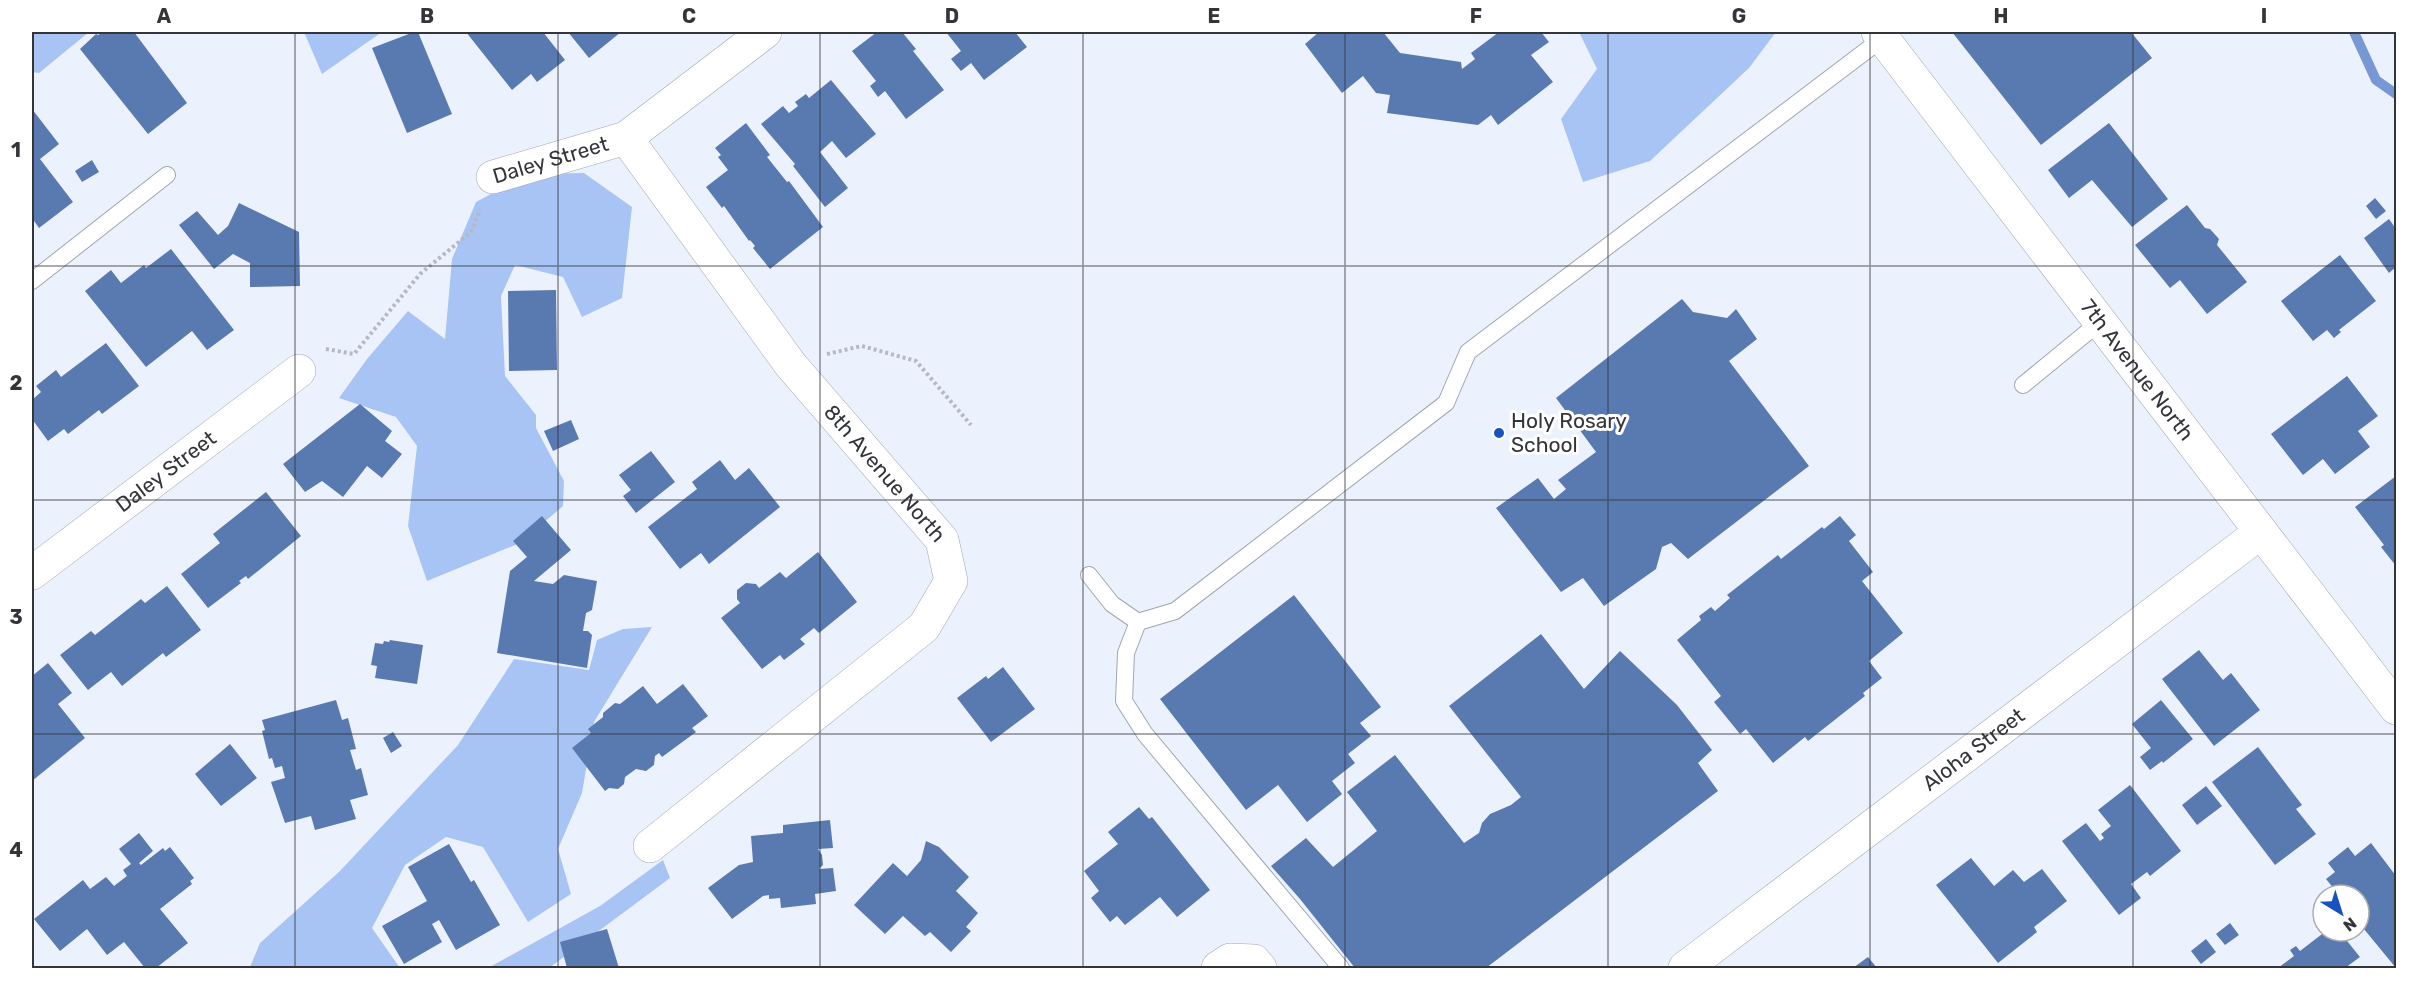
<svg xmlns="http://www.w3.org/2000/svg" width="2428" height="1000" viewBox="0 0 2428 1000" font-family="Rubik,sans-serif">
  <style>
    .forest { fill: #a8c4f5 }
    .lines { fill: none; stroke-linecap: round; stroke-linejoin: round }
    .stream { stroke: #7798d3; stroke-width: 10 }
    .building { fill: #5979b1 }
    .lane-casing { stroke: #a0a6b0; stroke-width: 18 }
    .street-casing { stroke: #a0a6b0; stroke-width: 34 }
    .path { stroke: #b4b9c2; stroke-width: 4; stroke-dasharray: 3 3; stroke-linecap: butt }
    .lane { stroke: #fff; stroke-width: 16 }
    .street { stroke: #fff; stroke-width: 33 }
    .grid { fill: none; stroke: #333539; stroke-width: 1.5; stroke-opacity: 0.55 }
    .poi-dot { fill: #1852be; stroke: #fff; stroke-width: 2 }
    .labels { text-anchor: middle; stroke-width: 6; stroke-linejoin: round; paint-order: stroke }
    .street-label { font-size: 21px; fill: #333539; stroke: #fff }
    .poi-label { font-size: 21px; fill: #333539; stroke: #fff; text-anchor: start }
    .neatline { fill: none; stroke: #333539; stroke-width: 2 }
    .grid-label { font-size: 20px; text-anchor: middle; font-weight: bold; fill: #333539 }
  </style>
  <rect width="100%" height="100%" fill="#ecf2fd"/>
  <g class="forest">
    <path d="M32,32H89L39,73L32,72Z"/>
    <path d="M304,32H382L322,74Z"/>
    <path d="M1579,32H1776L1749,68L1650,161L1583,182L1561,119L1597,69Z"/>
    <path d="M584,173L632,207L622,298L582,317L563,277L515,265L501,296L505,376L536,415V428L564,481L563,506L520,543L427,581L408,526L417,446L396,417L339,398L367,359L408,311L445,339L452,259L476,202L528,174Z"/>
    <path d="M652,627L594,722L582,793L558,849L571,894L528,922L483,847L446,837L405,865L372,928L400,968L250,967L260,943L340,871L458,745L514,659L589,670L597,640L623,629Z"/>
    <path d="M663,860L670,878L549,968H488L600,906Z"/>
  </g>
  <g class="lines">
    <path class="stream" d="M2354,32L2376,80L2396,94"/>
  </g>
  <g class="building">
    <path d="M103,32H134L187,103L148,134L80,49L96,34L98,35Z"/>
    <path d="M414,32H418L452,114L407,133L372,48Z"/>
    <path d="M466,32H543L565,60L537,82L531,74L512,90Z"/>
    <path d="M568,32H621L589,58Z"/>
    <path d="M877,32H902L916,49L913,51L944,90L906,119L885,91L878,97L870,86L876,81L852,51Z"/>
    <path d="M946,32H1015L1027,47L984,80L971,63L961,71L951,59L961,51Z"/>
    <path d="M1319,32H1383L1400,53L1461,62L1462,69L1475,59L1471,53L1499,32H1541L1549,42L1531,55L1553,82L1498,125L1491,115L1478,125L1387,113L1390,95L1376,93L1363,76L1342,93L1305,44Z"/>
    <path d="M1952,32H2131L2152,58L2041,145Z"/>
    <path d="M831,80L876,134L846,158L832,141L820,152L848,188L825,207L793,166L795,164L761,124L783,106L789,113L798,106L795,102L806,94L809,98Z"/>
    <path d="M32,109L59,144L40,159L73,202L39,228L32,218Z"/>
    <path d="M746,123L770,155L767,157L787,182L789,181L823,227L770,269L753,248L755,246L750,240L749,241L724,206L722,208L706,187L728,170L718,157L721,155L715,148Z"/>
    <path d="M2109,123L2168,199L2132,227L2092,180L2069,198L2048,170Z"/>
    <path d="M92,160L99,172L82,182L75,171Z"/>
    <path d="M2375,198L2386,211L2376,219L2366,206Z"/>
    <path d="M239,203L299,232L300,286L250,287V263L233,254L214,269L179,225L197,211L218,235L228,226Z"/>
    <path d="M2187,205L2205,228L2210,229L2219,239L2217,245L2247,282L2207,314L2180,280L2170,288L2135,245Z"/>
    <path d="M2389,219L2396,229V267L2389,273L2364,238Z"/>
    <path d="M171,249L234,330L207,350L192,331L146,367L85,291L111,270L121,283L144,265L146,268Z"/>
    <path d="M2340,255L2376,301L2339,330L2341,332L2334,338L2327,330L2313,341L2281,301Z"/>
    <path d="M556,290L557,370L509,371L508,291Z"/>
    <path d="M1682,299L1693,312L1727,318L1736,309L1757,339L1729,361L1809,466L1688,559L1671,543L1662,547L1656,569L1604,606L1583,578L1561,592L1496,508L1538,478L1554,499L1566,489L1558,480L1596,452L1556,398Z"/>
    <path d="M106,343L139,386L102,414L99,410L68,434L64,429L48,441L32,419V400L41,392L36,386L56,370L61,377Z"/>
    <path d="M2347,376L2378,416L2358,431L2370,447L2335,474L2323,459L2303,475L2271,434Z"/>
    <path d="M360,404L392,431L385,441L402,454L382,478L367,466L343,497L322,481L305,492L283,464Z"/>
    <path d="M571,420L579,439L553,451L544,431Z"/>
    <path d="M651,451L675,482L636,513L623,496L631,490L619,475Z"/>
    <path d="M720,460L735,480L749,468L780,507L709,564L701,553L680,569L648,527L697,489L692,482Z"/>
    <path d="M2396,476V566L2381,547L2384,545L2355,507Z"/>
    <path d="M266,492L301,536L248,579L246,576L239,581L241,583L208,608L181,574L220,543L213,534Z"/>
    <path d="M542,516L571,550L534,581L553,584L564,575L597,581L592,610L586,613L583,631H588L592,635L587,668L497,653L510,571L527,557L513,541Z"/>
    <path d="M1840,516L1856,535L1849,541L1873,572L1862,581L1903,633L1869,661L1882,678L1863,693L1865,696L1808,741L1805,737L1773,763L1746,729L1740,734L1714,702L1721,696L1677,640L1701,620L1699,616L1711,607L1715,611L1730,598L1727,595L1778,555L1781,559L1822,527L1824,529Z"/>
    <path d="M818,552L857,602L819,633L814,628L800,639L805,644L784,660L780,655L762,669L721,618L740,603L737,599V590L746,583L756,584L759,588L780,572L786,578Z"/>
    <path d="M167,586L201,630L166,657L163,653L122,686L111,672L88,690L60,655L91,631L95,635L141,599L145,603Z"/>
    <path d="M1294,595L1381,707L1360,723L1371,736L1348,754L1355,763L1332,781L1342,794L1307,822L1278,785L1246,810L1160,699Z"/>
    <path d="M1541,634L1584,689L1620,651L1677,705L1712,750L1698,763L1718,791L1486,968H1355L1300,899L1271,866L1306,838L1333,867L1377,831L1347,792L1395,755L1464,843L1479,833L1482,823L1490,814L1511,805L1521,797L1449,706Z"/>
    <path d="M390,640L423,645L417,684L375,678L377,666L371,665L375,643L383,644L384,641L389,642Z"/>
    <path d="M2199,650L2223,680L2231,673L2260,710L2214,746L2162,679Z"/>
    <path d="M48,663L72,693L58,704L85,738L32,781V676Z"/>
    <path d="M1003,667L1035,709L991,742L957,698L986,676L988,679Z"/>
    <path d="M683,684L708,716L692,728L696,732L662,757L659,753L655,756L654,765L646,771L636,769L625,777L624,784L618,789L609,788L605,791L572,748L591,733L588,729L603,717V713L615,703L620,704L643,686L657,704Z"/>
    <path d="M336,700L342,720L348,718L356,749L350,750L356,770L361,768L368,795L350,800L356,819L315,830L311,816L285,823L271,782L285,778L282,766L275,768L272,758L269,759L262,731L265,730L262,720Z"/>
    <path d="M2161,700L2193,739L2163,763L2162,761L2150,770L2140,757L2151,748L2132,724Z"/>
    <path d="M393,732L402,746L391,753L383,738Z"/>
    <path d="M230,744L257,778L221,806L195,774Z"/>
    <path d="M2258,747L2302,805L2296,809L2316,834L2275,865L2212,782Z"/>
    <path d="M2130,785L2181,851L2150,876L2147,872L2131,884L2141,898L2119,915L2062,841L2086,823L2100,841L2104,838L2101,834L2111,826L2098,810Z"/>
    <path d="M2206,786L2222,806L2197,825L2182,805Z"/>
    <path d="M1139,807L1149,819L1152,817L1210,890L1177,917L1160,897L1125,925L1117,916L1110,922L1091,898L1099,891L1084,871L1118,844L1108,832Z"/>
    <path d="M830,820L833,848L818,849L822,855L823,865L819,869L833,868L836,891L815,894L816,904L781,908L780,898L769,899V895L763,896L732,919L708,888L739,865L753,862L751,836L783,833V825Z"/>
    <path d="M139,833L153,851L139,863L141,865L163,848L165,851L170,847L194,878L190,881L192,884L160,909L188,943L156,968H145L124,942L107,955L87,929L60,951L34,919L83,880L90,889L106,877L114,886L127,876L123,870L131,864L119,849Z"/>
    <path d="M926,841L939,847L969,877L956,891L978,913L966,927L971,931L951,952L930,932L925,936L903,916L885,934L854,905L893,863L907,876L921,860Z"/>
    <path d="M2371,843L2396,876V968L2359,923V895H2339L2326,879L2335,872L2328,863L2348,847L2355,856Z"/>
    <path d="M449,844L471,882L474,880L500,925L456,950L439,920L432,924L442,942L404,964L382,926L427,901L408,867Z"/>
    <path d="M1971,858L1994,886L2013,870L2024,882L2042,869L2067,901L2034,927L2037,932L1998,963L1936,885Z"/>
    <path d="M2230,923L2239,935L2225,945L2216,934Z"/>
    <path d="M607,929L619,968H567L560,942Z"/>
    <path d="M2326,931H2339L2360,957L2345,968H2278L2294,956L2290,950L2296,946L2300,951Z"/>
    <path d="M2206,939L2216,952L2201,964L2191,951Z"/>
    <path d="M1868,957L1877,968H1853Z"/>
  </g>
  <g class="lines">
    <defs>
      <g id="lane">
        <path d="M32,281L167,175"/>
        <path d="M2023,385L2101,321"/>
        <path d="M1089,575L1112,604L1138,622L1175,611L1446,403L1468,352L1883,38"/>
        <path d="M1138,622L1126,653L1124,701L1145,734L1341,968"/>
      </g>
      <g id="street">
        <path id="s1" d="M1878,32L2396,708"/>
        <path id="s2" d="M626,138L790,364L942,540L951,581L924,627L650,846"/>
        <path id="s3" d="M493,177L626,138L765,32"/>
        <path id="s4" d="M32,573L299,371"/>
        <path d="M1218,968L1230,960L1254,961L1260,968"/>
        <path id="s5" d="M1685,968L2261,532"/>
      </g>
    </defs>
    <use href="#lane" class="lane-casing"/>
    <use href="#street" class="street-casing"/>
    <g class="path">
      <path d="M326,349L354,354L420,274L471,232L480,209"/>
      <path d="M827,354L862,346L916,361L971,425"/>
    </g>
    <use href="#lane" class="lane"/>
    <use href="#street" class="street"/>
  </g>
  <path class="grid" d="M295,32V968M558,32V968M820,32V968M1083,32V968M1345,32V968M1608,32V968M1870,32V968M2133,32V968M32,266H2396M32,500H2396M32,734H2396"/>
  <circle class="poi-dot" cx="1499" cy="433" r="6"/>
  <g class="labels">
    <g class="street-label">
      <text dy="7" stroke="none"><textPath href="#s3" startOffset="60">Daley Street</textPath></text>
      <text dy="7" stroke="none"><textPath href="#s1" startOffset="426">7th Avenue North</textPath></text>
      <text dy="7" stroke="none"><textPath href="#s4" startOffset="168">Daley Street</textPath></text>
      <text dy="7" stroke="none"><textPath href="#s2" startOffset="424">8th Avenue North</textPath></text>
      <text dy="7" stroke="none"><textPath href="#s5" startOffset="362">Aloha Street</textPath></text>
    </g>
    <g class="poi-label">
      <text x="1511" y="428">Holy Rosary<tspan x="1511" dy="24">School</tspan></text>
    </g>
  </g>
  <rect width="2428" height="1000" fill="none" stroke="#ffffff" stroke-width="66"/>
  <g transform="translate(2341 913) rotate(142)"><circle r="28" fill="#ffffff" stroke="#adaeb0" stroke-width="1.5"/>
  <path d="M0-4.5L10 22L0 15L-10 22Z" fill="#1852be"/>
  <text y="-9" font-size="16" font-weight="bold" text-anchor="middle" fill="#333539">N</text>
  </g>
  <rect x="33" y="33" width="2362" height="934" class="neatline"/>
  <g class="grid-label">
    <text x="164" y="23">A</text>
    <text x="427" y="23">B</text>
    <text x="689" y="23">C</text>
    <text x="952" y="23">D</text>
    <text x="1214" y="23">E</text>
    <text x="1476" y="23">F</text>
    <text x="1739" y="23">G</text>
    <text x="2001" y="23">H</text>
    <text x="2264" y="23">I</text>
    <text x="16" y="157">1</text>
    <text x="16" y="390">2</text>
    <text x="16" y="624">3</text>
    <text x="16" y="857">4</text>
  </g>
</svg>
